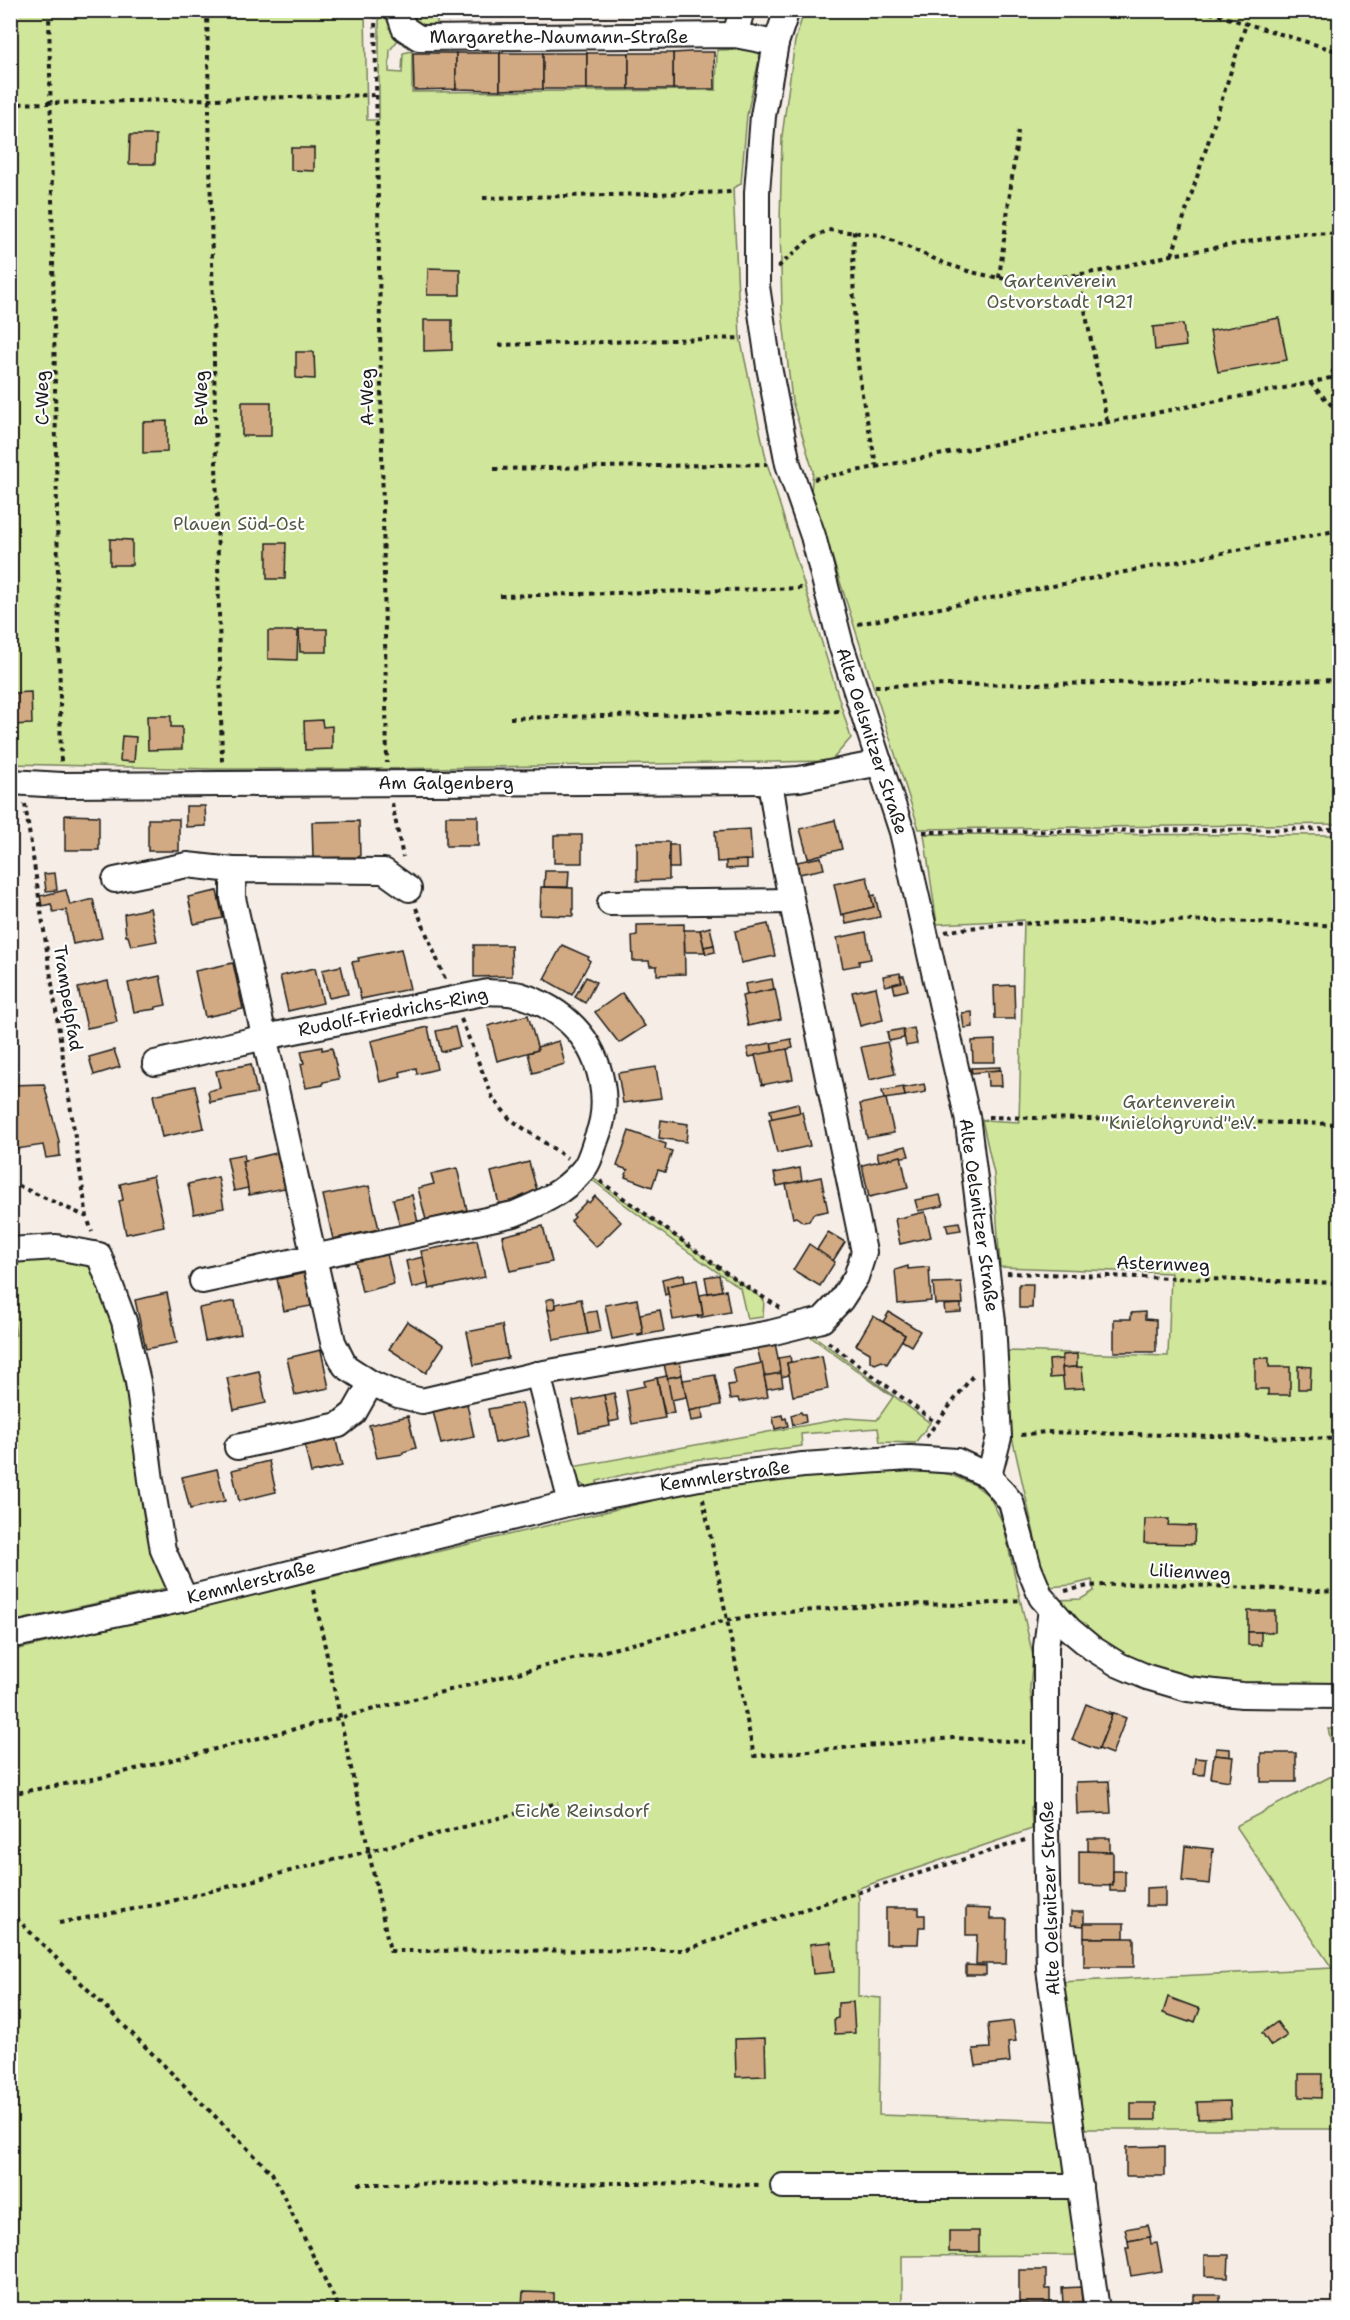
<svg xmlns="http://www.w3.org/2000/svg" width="1350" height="2320" viewBox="0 0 1350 2320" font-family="'Shantell Sans',sans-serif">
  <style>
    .green { fill: #d0e69a; stroke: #76815b; stroke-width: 1.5 }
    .building { fill: #d1a982; stroke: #1c1c1c; stroke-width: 1.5 }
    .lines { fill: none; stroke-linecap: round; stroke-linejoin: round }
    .minor-casing { stroke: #1c1c1c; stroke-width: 28 }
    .path { stroke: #1c1c1c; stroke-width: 4; stroke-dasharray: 4.5 4.5; stroke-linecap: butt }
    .minor { stroke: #fff; stroke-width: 24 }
    .labels { text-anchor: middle; stroke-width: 4.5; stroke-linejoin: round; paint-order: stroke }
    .street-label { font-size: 18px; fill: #1c1c1c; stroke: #fff }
    .park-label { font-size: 18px; fill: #525942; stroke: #fff }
  </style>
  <rect width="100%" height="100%" fill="#f6eee6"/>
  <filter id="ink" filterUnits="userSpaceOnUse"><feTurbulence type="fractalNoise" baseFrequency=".0167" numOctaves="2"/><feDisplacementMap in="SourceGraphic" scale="12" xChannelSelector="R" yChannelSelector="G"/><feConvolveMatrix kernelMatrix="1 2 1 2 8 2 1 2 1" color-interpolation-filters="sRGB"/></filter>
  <g filter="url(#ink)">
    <g class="green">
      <path d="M11,11H365L367,120H379V11H394L402,35L390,50L389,72L402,73L403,53L412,51V92L716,90L717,50L755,49L760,55L747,115L741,184L733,188L740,337L767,463L851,738L831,761L380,769H213L11,764Z"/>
      <path d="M398,11H629L437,12V37Z"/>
      <path d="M804,11H1339V824L919,829L811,491L813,471L792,401L782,311L780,223L782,136L795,41Z"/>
      <path d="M924,834L1339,835V1688L1193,1682L1153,1672L1113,1650L1076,1621L1058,1600L1081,1599L1094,1591L1092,1580L1072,1585L1049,1587L1040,1560L1012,1437L1005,1351L1168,1356L1171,1273L1000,1267L994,1174L982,1120L1019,1122L1024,920L937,924Z"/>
      <path d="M589,1175L764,1300L763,1317L747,1319L740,1288L673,1241L587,1176Z"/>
      <path d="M88,1246L118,1342L151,1548L166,1588L11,1622L10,1337L16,1335L11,1310V1258Z"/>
      <path d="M808,1335L814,1336L930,1423L915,1443L880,1442L878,1428L801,1434L802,1446L678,1462L597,1481L598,1487C583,1492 576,1480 572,1467L846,1418L877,1420L893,1397Z"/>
      <path d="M907,1469L949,1474L975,1485L989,1496L1003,1523L1033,1656L1030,1688L1035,1728L1036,1803L1031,1807L1032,1829L856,1889L859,1898L858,1996L881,1998L879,2115L1060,2121L1067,2164L1064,2174L1060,2177L781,2174V2196L1069,2194L1080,2255L902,2256V2309H11L10,1651L301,1584L689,1492L823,1472Z"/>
      <path d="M1328,1729H1339V2129H1084L1060,1982L1332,1968L1236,1826L1339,1772Z"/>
    </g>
    <g class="building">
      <path d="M690,52H714L715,89H673V53Z"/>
      <path d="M413,53H456V89L414,90Z"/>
      <path d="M456,53H500V90L456,89Z"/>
      <path d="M500,53H543V89L500,90Z"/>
      <rect x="543" y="53" width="44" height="36"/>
      <rect x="587" y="53" width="42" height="36"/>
      <rect x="629" y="53" width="44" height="36"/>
      <path d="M130,135H156L155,164H129Z"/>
      <path d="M291,148H314V171L291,170Z"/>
      <path d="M10,191H16L15,222H10Z"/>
      <path d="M428,268L460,269V295H427Z"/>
      <path d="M1279,318L1287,360L1218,372L1210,331Z"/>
      <path d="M424,320H452V350L424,351Z"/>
      <path d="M1183,324L1186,346L1155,350L1153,327Z"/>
      <path d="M296,352H314L315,379L296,378Z"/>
      <rect x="242" y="402" width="29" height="34"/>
      <path d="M167,421V452L143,453V422Z"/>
      <path d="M110,539L132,540V565H110Z"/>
      <path d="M267,543H286L285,579H267Z"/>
      <path d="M299,629H327V652H300Z"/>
      <path d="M268,631H298L297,660L268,659Z"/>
      <path d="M31,692L32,724L10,725V693Z"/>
      <path d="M147,716H171V727H182V749L148,750Z"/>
      <path d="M322,720L323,727L332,726V749L305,750L304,721Z"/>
      <path d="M122,736L136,737L134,762L120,761Z"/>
      <path d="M186,806H205L206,826L186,827Z"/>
      <path d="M65,815L99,816V850H65Z"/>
      <rect x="446" y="816" width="32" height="30"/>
      <rect x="148" y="819" width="31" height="32"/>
      <path d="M835,820L842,849L808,858L800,829Z"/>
      <path d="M359,821L360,857L313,858L312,822Z"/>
      <path d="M750,829L752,860L717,862L715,831Z"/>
      <rect x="554" y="835" width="28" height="28"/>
      <path d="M637,842H669V880L637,881Z"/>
      <path d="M669,845H678L679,868H669Z"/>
      <path d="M821,857L824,869L799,874L797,862Z"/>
      <path d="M747,860V868L726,869V861Z"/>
      <path d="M545,871H569L568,887H544Z"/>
      <path d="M55,873L57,890L46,891L44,874Z"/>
      <path d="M867,877L874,907L841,915L834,884Z"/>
      <path d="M541,887L573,888V916L540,915Z"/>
      <path d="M66,890L70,905L93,899L102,938L73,944L66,910L53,912L51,904L42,906L40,896Z"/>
      <path d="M217,891L223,918L194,924L188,897Z"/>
      <path d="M875,895L880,917L846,924L844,914L874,907L871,896Z"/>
      <path d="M150,908L157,941L131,946L128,936H126L124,914Z"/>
      <path d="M684,924L685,974L657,975V966H650L649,961H633L632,936L637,935V925Z"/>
      <path d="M768,924L775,956L741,963L735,931Z"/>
      <path d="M710,927L714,945L704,947L700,930Z"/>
      <path d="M684,930H700L705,952H685Z"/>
      <path d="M866,932L871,959L859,961V965L843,968L837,938Z"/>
      <path d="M474,945H511L512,976L474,977Z"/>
      <path d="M562,945L589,957L588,959L590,961L572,995L544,979Z"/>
      <path d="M714,945L715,952L706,954L704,947Z"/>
      <path d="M401,949L410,989L361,999L352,962L359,961L358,958Z"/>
      <path d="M233,963L243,1009L205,1017L195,971Z"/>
      <path d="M341,966L348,994L329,998L322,970Z"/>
      <path d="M315,968L323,1003L288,1011L280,976Z"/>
      <path d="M900,973L902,982L885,986L883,976Z"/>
      <path d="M160,976L166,1005L156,1007V1009L134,1012L128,983Z"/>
      <path d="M900,976H904L908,990L895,993L893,984L902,982Z"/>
      <path d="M586,977L596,982L585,1003L575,997Z"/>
      <path d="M772,979L774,989L747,995L745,984Z"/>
      <path d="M108,981L117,1022L87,1028L78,988Z"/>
      <path d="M1014,985L1015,1019H995L994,986Z"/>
      <path d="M876,987L883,1020L860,1026L852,992Z"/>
      <path d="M775,989L781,1019L748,1026L742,996Z"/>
      <path d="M622,993L645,1026L619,1043L595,1012Z"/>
      <path d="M972,1012L973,1027L964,1028L962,1013Z"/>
      <path d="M528,1015L538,1050L497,1061L488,1026Z"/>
      <path d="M428,1027L437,1069L417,1074L416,1068L400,1072L401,1077L380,1082L371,1041Z"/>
      <path d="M455,1027L460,1047L441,1052L436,1031Z"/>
      <path d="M914,1028L917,1044L906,1046L903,1030Z"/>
      <path d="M903,1029L904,1038L889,1041L887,1032Z"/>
      <path d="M791,1039L793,1048L773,1052L771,1043Z"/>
      <path d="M995,1040V1062H973L972,1041Z"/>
      <path d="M559,1041L565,1064L533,1073L528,1053L538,1050L537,1047Z"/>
      <path d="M887,1042L895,1074L869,1080L861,1047Z"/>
      <path d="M771,1043L773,1052L749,1057L747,1048Z"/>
      <path d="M322,1047V1050L332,1048L339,1079L323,1082V1085L306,1088L301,1064L304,1063L301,1051Z"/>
      <path d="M787,1049L793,1079L762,1085L755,1055Z"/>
      <path d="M114,1050L120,1067L94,1075L89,1057Z"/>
      <path d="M251,1064L257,1093L210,1102L208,1091L220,1088L216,1071Z"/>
      <path d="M656,1067L661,1098L623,1103L618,1073Z"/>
      <path d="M1000,1067V1070L972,1073L971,1068Z"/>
      <path d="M1001,1070L1002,1086H988L987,1071Z"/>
      <path d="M44,1084L59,1141L60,1156L46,1158L43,1145L10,1150V1085Z"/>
      <path d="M924,1084L926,1092L905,1096L903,1088Z"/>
      <path d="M195,1086L204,1128L162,1137L153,1095Z"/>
      <path d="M903,1087L905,1096L884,1099L882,1091Z"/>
      <path d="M884,1099H886L894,1133L867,1138L860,1104Z"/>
      <path d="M798,1103L800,1113L772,1119L770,1110Z"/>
      <path d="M802,1112L810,1146L777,1153L769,1119Z"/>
      <path d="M661,1120L688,1124L686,1142L659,1138Z"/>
      <path d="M629,1131L666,1144L665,1149L672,1151L665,1172L658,1170L652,1187L625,1177L628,1170L617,1166Z"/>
      <path d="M906,1146L909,1156L879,1161L877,1153Z"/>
      <path d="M277,1153L285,1188L249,1195L242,1161Z"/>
      <path d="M244,1154L245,1160L242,1161L248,1188L234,1191L227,1157Z"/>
      <path d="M901,1156L908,1188L869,1197L862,1165Z"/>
      <path d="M529,1162L538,1194L499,1204L491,1172Z"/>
      <path d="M457,1168L467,1210L426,1220L418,1188L434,1184L431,1174Z"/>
      <path d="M800,1168L802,1181L777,1186L774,1173Z"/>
      <path d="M153,1176L164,1226L126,1234L119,1201L123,1200L120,1184Z"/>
      <path d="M218,1177L224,1208L194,1214L188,1184Z"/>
      <path d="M821,1177L828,1211L813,1214L809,1221L803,1222L796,1217L793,1218L786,1184Z"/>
      <path d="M369,1186L379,1229L333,1239L323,1195Z"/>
      <path d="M412,1195L418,1223L400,1227L393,1199Z"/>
      <path d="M940,1195L943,1206L918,1211L915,1200Z"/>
      <path d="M595,1196L621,1222L596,1247L571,1221L575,1217L573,1215L587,1201L589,1203Z"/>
      <path d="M925,1212L931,1237L900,1244L895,1219Z"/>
      <path d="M959,1222L961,1230L948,1232L946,1224Z"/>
      <path d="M543,1226L552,1262L510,1271L502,1236Z"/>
      <path d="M828,1232L845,1242L833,1261L816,1251Z"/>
      <path d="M477,1240L485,1277L429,1289L421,1251Z"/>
      <path d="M809,1244L835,1262L820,1286L793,1270Z"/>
      <path d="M387,1254L394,1284L362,1292L355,1261Z"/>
      <path d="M423,1257L428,1284L412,1288L406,1261Z"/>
      <path d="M908,1266V1269L929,1267L931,1301L898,1304L895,1270Z"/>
      <path d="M305,1273L311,1306L284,1311L277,1279Z"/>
      <path d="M684,1274L685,1283L667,1286L668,1294L665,1295L662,1279Z"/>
      <path d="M719,1275L722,1291L708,1293L705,1277Z"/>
      <path d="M697,1280L703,1315L673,1320L667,1286Z"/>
      <path d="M961,1282L963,1304H935L933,1283Z"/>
      <path d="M1019,1284H1033L1032,1308H1019Z"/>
      <path d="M726,1290L730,1312L698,1318L697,1316L703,1315L700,1295Z"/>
      <path d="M167,1293L177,1343L146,1349L135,1300Z"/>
      <path d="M554,1298L556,1308L548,1310L546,1300Z"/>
      <path d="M581,1299L588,1334L554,1340L548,1310L556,1308V1304Z"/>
      <path d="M637,1299L643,1333L612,1339L605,1305Z"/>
      <path d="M235,1301L241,1334L205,1341L199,1308Z"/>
      <path d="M961,1304V1312L945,1313L944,1305Z"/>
      <path d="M660,1310L664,1331L638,1336V1334L643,1333L640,1314Z"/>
      <path d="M597,1311L601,1331L588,1334L584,1313Z"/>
      <path d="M889,1312L920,1331L911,1346L901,1340L905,1335L883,1322Z"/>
      <path d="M1145,1312V1319L1156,1320V1352H1114V1319H1131V1313Z"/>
      <path d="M873,1316L905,1335L887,1364L882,1361L875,1364L870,1361V1353L856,1345Z"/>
      <path d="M407,1321L444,1345L426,1373L389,1349Z"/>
      <path d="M502,1325L508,1358L474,1365L467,1332Z"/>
      <path d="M775,1343L781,1373L764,1376L757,1347Z"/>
      <path d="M321,1350L329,1388L295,1395L287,1358Z"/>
      <path d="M1077,1354V1367L1062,1368V1355Z"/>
      <path d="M790,1356L791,1362L787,1363L789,1375L781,1377L778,1358Z"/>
      <path d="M822,1356L828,1389L793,1396L787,1363Z"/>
      <path d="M1255,1358H1269V1367H1290V1395H1268V1389H1255Z"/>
      <path d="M1062,1359L1063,1377L1050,1378L1049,1360Z"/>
      <path d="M680,1361L682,1375L667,1378L664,1364Z"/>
      <path d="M762,1363L768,1397L739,1402L738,1398L730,1399L728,1385L736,1384L733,1369Z"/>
      <path d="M1298,1366L1311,1367L1310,1389H1298Z"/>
      <path d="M1077,1367H1082L1084,1388L1064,1389L1062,1368Z"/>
      <path d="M259,1371L266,1403L234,1410L227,1378Z"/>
      <path d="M781,1373L783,1386L767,1389L764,1376Z"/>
      <path d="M682,1375L686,1397L671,1400L667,1378Z"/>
      <path d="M715,1375L721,1405L689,1411L683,1380Z"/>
      <path d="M667,1376L674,1413L665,1414L657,1378Z"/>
      <path d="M657,1378L665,1418L632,1424L626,1390L645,1386L644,1381Z"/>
      <path d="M614,1393L619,1420L609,1422L604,1395Z"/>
      <path d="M604,1395L610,1426L579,1432L573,1401Z"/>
      <path d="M522,1403L529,1436L495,1443L488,1409Z"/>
      <path d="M467,1404L474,1437L441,1444L433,1411Z"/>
      <path d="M702,1408L703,1419L691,1421L689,1411Z"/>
      <path d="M801,1412L802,1414H805L806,1422L793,1425L791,1415Z"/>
      <path d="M782,1415L783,1419L786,1418L788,1426L775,1429L773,1417Z"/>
      <path d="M408,1416L416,1448L403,1452V1454L377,1458L369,1425Z"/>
      <path d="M335,1436L342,1466L311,1473L304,1443Z"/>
      <path d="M269,1461L276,1492L239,1501L232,1470Z"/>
      <path d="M217,1469L225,1501L190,1509L182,1477Z"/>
      <path d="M1145,1519H1169L1168,1525L1195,1526L1194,1544L1144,1543Z"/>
      <rect x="1248" y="1611" width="27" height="21"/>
      <rect x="1248" y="1632" width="13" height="13"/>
      <path d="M1086,1704L1112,1715L1098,1750L1072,1740Z"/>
      <path d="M1110,1712L1126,1718L1112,1754L1099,1749L1112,1715Z"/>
      <path d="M1216,1748L1230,1749V1757L1215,1755Z"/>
      <rect x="1261" y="1753" width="35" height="29"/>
      <path d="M1214,1755L1233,1757L1230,1781L1211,1778Z"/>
      <path d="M1195,1758L1206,1759L1204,1775L1193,1774Z"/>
      <path d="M1109,1781L1111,1813L1077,1814L1076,1782Z"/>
      <rect x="1088" y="1838" width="22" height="14"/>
      <path d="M1185,1846L1213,1849L1210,1884L1182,1881Z"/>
      <path d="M1079,1851L1113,1852V1886L1079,1885Z"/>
      <path d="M1113,1871H1125V1891H1110V1885L1113,1886Z"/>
      <path d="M1165,1887V1906H1146V1888Z"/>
      <path d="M886,1908H919V1915H925V1927H919L918,1944H886Z"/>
      <path d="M966,1908L990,1909V1919H1007L1006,1964H976L977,1935H966Z"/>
      <path d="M1071,1912H1084V1926L1071,1925Z"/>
      <rect x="1084" y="1923" width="40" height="15"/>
      <rect x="1084" y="1938" width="50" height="29"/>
      <path d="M831,1942L834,1972L813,1974L810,1944Z"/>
      <path d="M966,1965L986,1966V1975H966Z"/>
      <path d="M1168,1997L1200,2009L1195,2022L1190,2020L1189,2022L1163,2013Z"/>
      <path d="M853,2002L855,2033L835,2034L834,2019L838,2018V2003Z"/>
      <path d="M1013,2021L1016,2041L1008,2042L1010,2062L976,2066L973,2049L990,2048L988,2024Z"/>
      <path d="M1277,2022L1287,2036L1271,2046L1262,2033Z"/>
      <path d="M765,2038L766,2076L736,2077L735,2039Z"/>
      <path d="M1299,2074H1322L1321,2098L1299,2097Z"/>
      <path d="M1230,2101L1231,2118L1198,2119L1197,2102Z"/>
      <rect x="1131" y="2103" width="25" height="17"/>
      <path d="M1165,2146V2176H1126V2147Z"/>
      <path d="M1148,2225L1151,2237L1128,2241L1125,2229Z"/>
      <rect x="949" y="2231" width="30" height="21"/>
      <path d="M1150,2237L1151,2244L1157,2243L1162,2271L1131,2276L1126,2248H1129L1128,2241Z"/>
      <path d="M1205,2255H1229L1228,2277L1205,2276Z"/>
      <path d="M1019,2270H1046V2289H1050V2304H1019Z"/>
      <path d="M1081,2287L1082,2302L1063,2304L1062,2288Z"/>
      <path d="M523,2292L554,2293V2308L522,2307Z"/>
      <rect x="1194" y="2295" width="26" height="11"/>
      <path d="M1194,2306H1217L1216,2310H1194Z"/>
    </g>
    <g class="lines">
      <defs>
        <g id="minor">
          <path d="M398,10L404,28L419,38L735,35L776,43"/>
          <path d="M787,10L776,43L763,116L757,192V286L769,367L788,464L813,536L841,645L902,832L967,1116L993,1321L999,1437L989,1476"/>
          <path d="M735,35L742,10"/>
          <path d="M10,782L62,785L770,781L799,779L880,763"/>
          <path d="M115,880L187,865L233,870"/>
          <path d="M409,889L384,871L233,870V898L333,1342L345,1366L371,1383L398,1395L422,1401L538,1374"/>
          <path d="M610,903L791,901"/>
          <path d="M155,1063L265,1037L488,992C498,993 510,992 520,995C564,1009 594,1038 602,1084C605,1101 604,1120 597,1137C593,1147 590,1163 582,1171C563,1193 541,1203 514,1214L202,1281"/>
          <path d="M10,1250L56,1247L99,1255L124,1321L138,1382L151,1480L163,1550L185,1599"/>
          <path d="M237,1447L339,1425L354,1413L371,1383"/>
          <path d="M571,1503L538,1374L770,1333L822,1320L841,1300L856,1277L864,1252L780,845L770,781"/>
          <path d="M1051,1609L1046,1647V1833L1049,1969L1097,2310"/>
          <path d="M10,1636L185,1599L571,1503L699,1478L803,1465L910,1458L957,1461L989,1476L1011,1502L1029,1568L1041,1597L1069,1629L1092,1648L1119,1665L1147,1677L1188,1689L1242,1695L1340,1696"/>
          <path d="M783,2186H1080"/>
        </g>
      </defs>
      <use href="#minor" class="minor-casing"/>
      <g class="path">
        <path d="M49,10L61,763"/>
        <path d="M207,10L222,763"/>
        <path d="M1201,10L1340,52"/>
        <path d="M375,14L387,763"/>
        <path d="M10,104L375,95"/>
        <path d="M483,198L735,192"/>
        <path d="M854,231C852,284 854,336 861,388C865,414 872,440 876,465"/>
        <path d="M1172,255L1246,24"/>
        <path d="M778,267L809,240L828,230L880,235L944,263L971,272L999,278L1024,280L1048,279L1108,270L1172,255L1300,233L1340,234"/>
        <path d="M1078,275L1107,421"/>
        <path d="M999,278L1018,131"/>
        <path d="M499,345L743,338"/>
        <path d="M1330,378L1340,379"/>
        <path d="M1310,383L1340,414"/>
        <path d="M494,469L767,464"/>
        <path d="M814,479L1310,383L1330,378L1340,356"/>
        <path d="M500,596L805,588"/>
        <path d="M858,624L1340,530"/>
        <path d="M875,686L1340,680"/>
        <path d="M510,718L842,711"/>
        <path d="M392,803L403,857"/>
        <path d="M25,804L87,1217"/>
        <path d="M923,832L1340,829"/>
        <path d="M416,908L445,979"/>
        <path d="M945,932C991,923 1036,923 1082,922C1168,919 1254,921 1340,926"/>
        <path d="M461,1019L493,1098L510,1119L567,1158"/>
        <path d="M988,1117L1340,1124"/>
        <path d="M600,1181L739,1282L780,1308"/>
        <path d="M10,1182L87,1217L92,1232"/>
        <path d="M1007,1273L1340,1283"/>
        <path d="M828,1342L936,1423"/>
        <path d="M1021,1435L1045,1432L1340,1439"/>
        <path d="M926,1437L974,1374"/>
        <path d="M703,1499L754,1756L953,1738L1025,1742"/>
        <path d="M313,1590L390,1951L685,1950L783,1916L1025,1840"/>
        <path d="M1065,1591L1088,1586L1145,1583L1340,1592"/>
        <path d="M10,1794L104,1777L728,1620L786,1612L900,1604L972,1605L1020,1600"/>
        <path d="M10,1912L272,2173L340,2310"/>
        <path d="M59,1923L160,1904L558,1803"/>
        <path d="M358,2184L638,2183L762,2185"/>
      </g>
      <use href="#minor" class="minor"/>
    </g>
  </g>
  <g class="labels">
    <g class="street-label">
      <text x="559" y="43">Margarethe-Naumann-Straße</text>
      <text transform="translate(367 397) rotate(-91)" y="6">A-Weg</text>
      <text transform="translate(42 398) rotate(-91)" y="6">C-Weg</text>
      <text transform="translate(201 398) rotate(-91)" y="6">B-Weg</text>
      <text transform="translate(872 741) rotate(72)" y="6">Alte Oelsnitzer Straße</text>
      <text x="446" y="789">Am Galgenberg</text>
      <text transform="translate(68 998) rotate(81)" y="6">Trampelpfad</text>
      <text transform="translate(393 1012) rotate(-11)" y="6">Rudolf-Friedrichs-Ring</text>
      <text transform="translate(979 1215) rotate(82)" y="6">Alte Oelsnitzer Straße</text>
      <text transform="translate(1163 1264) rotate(2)" y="6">Asternweg</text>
      <text transform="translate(725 1476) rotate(-8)" y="6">Kemmlerstraße</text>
      <text transform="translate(1190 1572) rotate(3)" y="6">Lilienweg</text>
      <text transform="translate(251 1582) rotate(-14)" y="6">Kemmlerstraße</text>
      <text transform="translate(1050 1898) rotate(-92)" y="6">Alte Oelsnitzer Straße</text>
    </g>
    <g class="park-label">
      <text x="1060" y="287">Gartenverein<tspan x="1060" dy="21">Ostvorstadt 1921</tspan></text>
      <text x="239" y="530">Plauen Süd-Ost</text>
      <text x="1179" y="1108">Gartenverein<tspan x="1179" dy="21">"Knielohgrund"e.V.</tspan></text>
      <text x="582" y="1817">Eiche Reinsdorf</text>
    </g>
  </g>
  <rect width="1350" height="2320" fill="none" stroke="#fff" stroke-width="36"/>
  <rect x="18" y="18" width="1314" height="2284" fill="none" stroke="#1c1c1c" stroke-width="2" filter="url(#ink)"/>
</svg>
